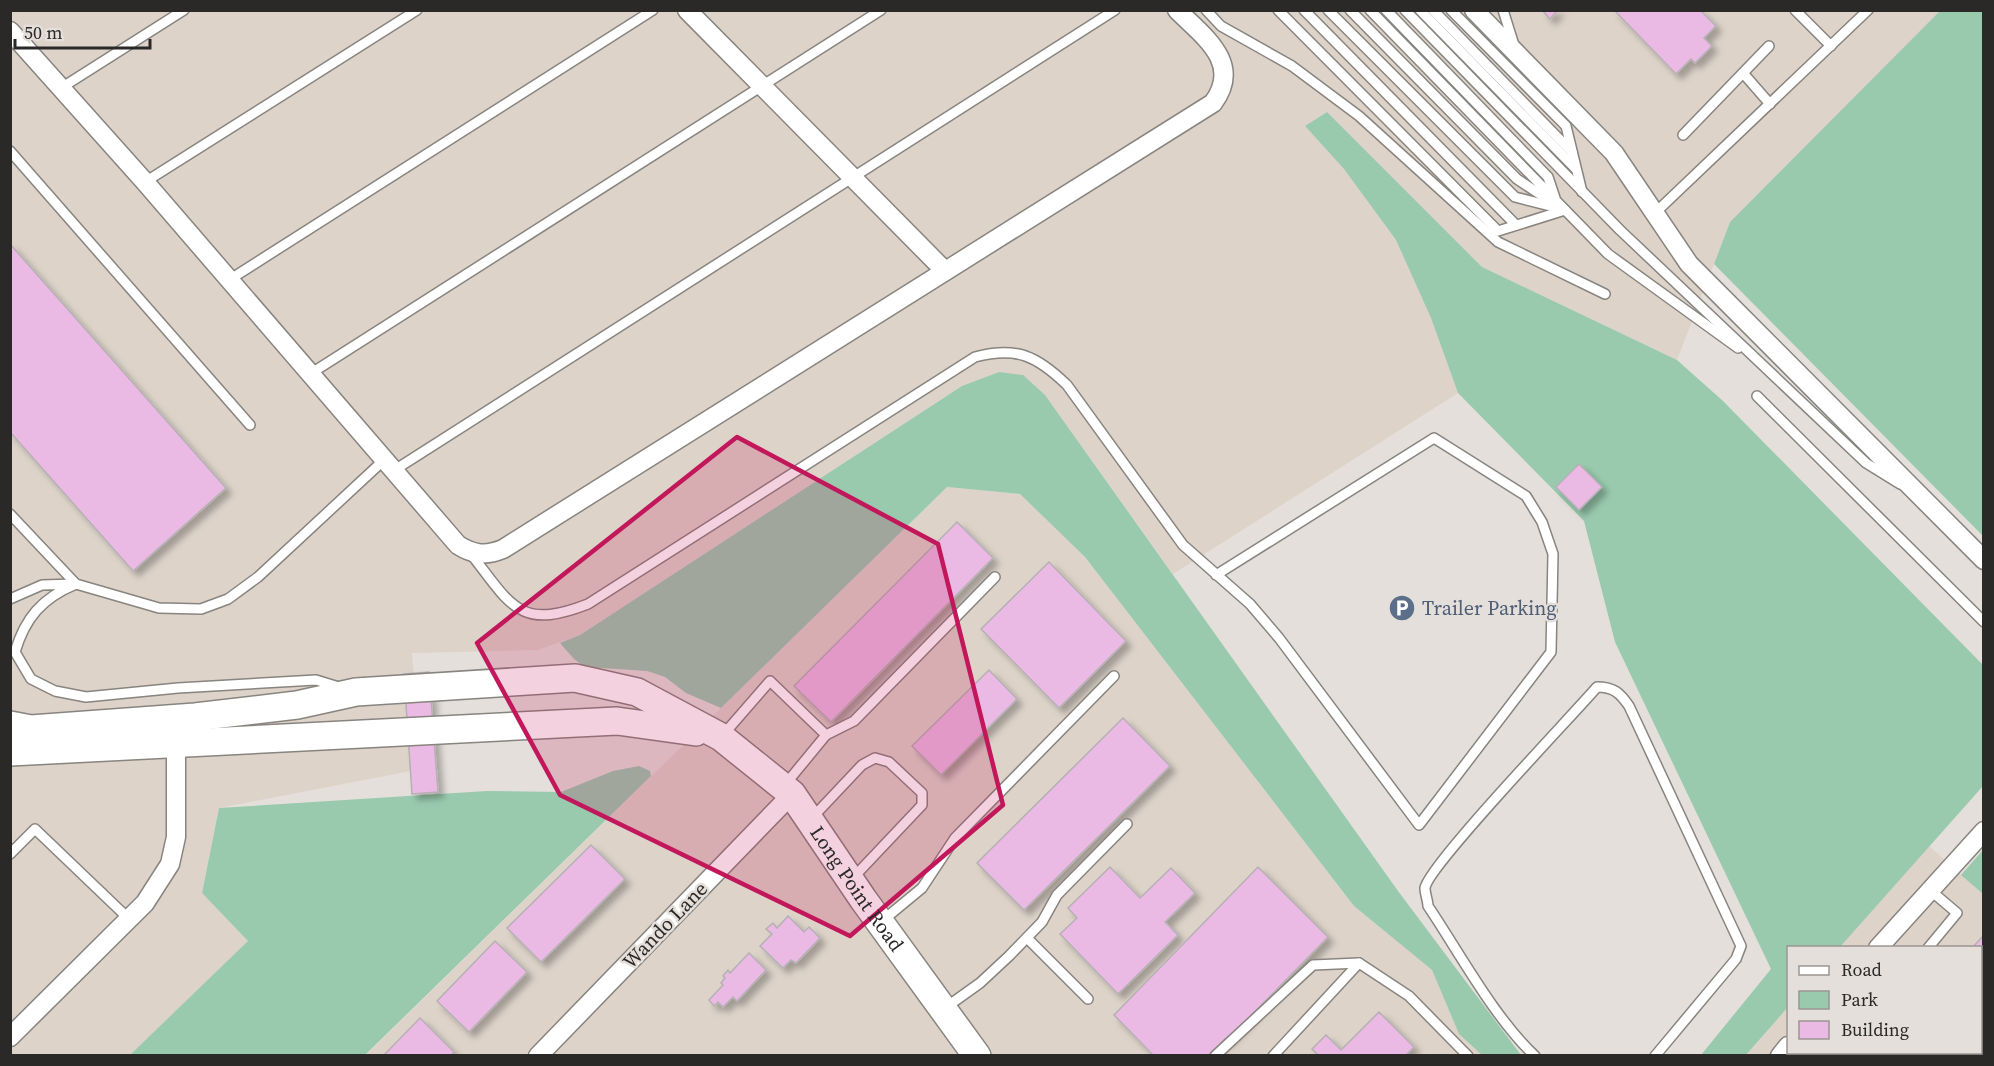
<svg xmlns="http://www.w3.org/2000/svg" width="1994" height="1066" viewBox="0 0 1994 1066" font-family="'Source Serif 4',serif">
  <style>
    .built { fill: #ddd3c9 }
    .green { fill: #99caae }
    .building { fill: #eabae4; stroke: #b5b0b4; stroke-width: 1.5; filter: url(#shadow) }
    .lines { fill: none; stroke-linecap: round; stroke-linejoin: round }
    .service-casing { stroke: #88847f; stroke-width: 12 }
    .minor-casing { stroke: #88847f; stroke-width: 21 }
    .secondary-casing { stroke: #88847f; stroke-width: 30 }
    .service { stroke: #fff; stroke-width: 9 }
    .minor { stroke: #fff; stroke-width: 18 }
    .secondary { stroke: #fff; stroke-width: 27 }
    .marked { fill: #c2185b; fill-opacity: 0.2; stroke: #c2185b; stroke-width: 4.5; stroke-linejoin: round }
    .labels { text-anchor: middle; stroke-width: 5; stroke-linejoin: round; paint-order: stroke }
    .service-label { font-size: 20px; fill: #4e5e75; stroke: #e4dfda; text-anchor: start }
    .street-label { font-size: 20px; fill: #2b2928; stroke: #e4dfda }
  </style>
  <defs>
    <filter id="shadow"><feDropShadow dx="5.5" dy="5.5" stdDeviation="3" flood-color="#0004"/></filter>
  </defs>
  <rect width="100%" height="100%" fill="#e4dfda"/>
  <g class="built">
    <path d="M10,11H1941L1730,222L1677,360L1482,267L1327,112L1305,126L1344,169L1396,240L1431,318L1458,393L1173,574L1045,395L999,372L962,386L580,635L538,650L412,653L421,769L219,808L202,893L248,941L130,1056L11,1055Z"/>
    <path d="M947,487L1020,494L1085,557L1354,906L1432,970L1459,1034L1482,1055L365,1056Z"/>
    <path d="M1929,846L1983,894V1055L1746,1056L1788,1007V1052H1980V948L1840,947Z"/>
  </g>
  <g class="green">
    <path d="M1941,10L1983,11V536L1714,264L1730,222Z"/>
    <path d="M1327,112L1482,267L1677,360L1723,401L1983,665V786L1840,947L1788,948V1007L1746,1055H1701L1771,969L1615,642L1584,521L1458,393L1431,318L1396,240L1344,169L1305,126Z"/>
    <path d="M999,372L1023,375L1045,395L1398,891L1521,1055H1482L1459,1034L1432,970L1354,906L1085,557L1020,494L947,487L721,708L686,693L665,677L647,671L585,667L574,659L560,643L580,635L962,386Z"/>
    <path d="M639,766L650,771L651,776L365,1055H130L248,941L202,893L219,808L487,791L561,792L613,771Z"/>
    <path d="M1983,850V894L1961,875Z"/>
  </g>
  <g class="building">
    <path d="M1542,10H1558L1550,19Z"/>
    <path d="M1614,10H1700L1716,26L1704,38L1712,46L1695,63L1691,59L1676,74Z"/>
    <path d="M10,244L226,488L133,571L10,432Z"/>
    <path d="M1579,464L1602,487L1579,510L1556,487Z"/>
    <path d="M957,522L993,558L831,722L794,686Z"/>
    <path d="M1049,562L1126,641L1059,708L981,629Z"/>
    <path d="M989,670L1017,699L941,775L912,746Z"/>
    <path d="M429,672L438,792L412,794L404,674Z"/>
    <path d="M1123,718L1170,766L1024,910L977,863Z"/>
    <path d="M591,845L625,879L541,962L507,928Z"/>
    <path d="M1110,867L1140,898L1171,868L1195,893L1165,922L1178,935L1118,994L1060,934L1077,918L1068,908Z"/>
    <path d="M1258,867L1328,937L1226,1041L1225,1039L1208,1056H1154L1114,1015Z"/>
    <path d="M788,916L804,932L809,927L820,938L796,963L791,960L783,968L760,946L772,934L766,929L773,923L777,928Z"/>
    <path d="M1984,935V1007L1980,1010V948H1972Z"/>
    <path d="M495,941L527,972L469,1032L437,1001Z"/>
    <path d="M749,953L766,970L737,1001L733,997L723,1007L718,1002L714,1006L709,1000L723,985L721,983L725,978L723,976L728,970L730,973Z"/>
    <path d="M1379,1012L1414,1047L1405,1056H1315L1317,1054L1312,1049L1326,1035L1341,1050Z"/>
    <path d="M420,1018L454,1052L451,1056H383Z"/>
    <path d="M1952,1052H1977L1974,1056H1950Z"/>
  </g>
  <g class="lines">
    <defs>
      <g id="service">
        <path d="M1206,10L1221,26L1292,66L1359,116L1498,242L1605,294"/>
        <path d="M1278,10L1498,231L1565,210"/>
        <path d="M1304,10L1516,225"/>
        <path d="M1328,10L1515,197L1562,209"/>
        <path d="M1350,10L1517,179L1547,199"/>
        <path d="M1370,10L1608,254L1738,348"/>
        <path d="M1386,10L1548,177L1555,198"/>
        <path d="M1405,10L1620,230L1866,463L1900,484"/>
        <path d="M1420,10L1575,168"/>
        <path d="M1433,10L1572,152"/>
        <path d="M1451,10L1566,126L1582,192"/>
        <path d="M1503,10L1514,45"/>
        <path d="M1795,10L1831,46"/>
        <path d="M1743,73L1770,104"/>
        <path d="M61,88L184,10"/>
        <path d="M1683,135L1769,46"/>
        <path d="M10,151L250,425"/>
        <path d="M145,182L417,10"/>
        <path d="M1655,213L1868,10"/>
        <path d="M229,280L653,10"/>
        <path d="M310,374L881,10"/>
        <path d="M1757,396L1984,622"/>
        <path d="M393,471L1115,10"/>
        <path d="M10,514L76,584L159,608L201,609L228,599L258,577L384,460"/>
        <path d="M471,554C511,605 519,631 588,604L975,357C1017,346 1037,356 1067,385L1183,545L1250,604L1279,638L1419,825L1551,652L1553,554L1542,522L1526,496L1434,438L1216,575"/>
        <path d="M10,599L42,585L76,584C42,598 25,618 15,652L31,679L55,691L86,697L178,688L316,680L342,688"/>
        <path d="M723,735L770,681L826,735L784,786"/>
        <path d="M826,735L854,721L995,577"/>
        <path d="M812,818L862,765L875,758L889,762L922,793V805L852,879"/>
        <path d="M10,854L35,829L129,919"/>
        <path d="M882,921L922,888L955,838L1114,676"/>
        <path d="M1027,938L1088,999"/>
        <path d="M1928,948L1957,913L1930,890"/>
        <path d="M945,1008L980,983L1009,956L1042,922L1057,895L1127,824"/>
        <path d="M1872,1052L1875,1056"/>
        <path d="M1215,1056L1313,965L1359,963L1409,996L1468,1056"/>
        <path d="M1273,1056L1359,963"/>
        <path d="M1535,1056C1495,1019 1459,952 1428,906C1428,901 1425,894 1425,888C1428,866 1573,715 1597,687C1614,687 1620,693 1629,706L1741,946L1736,959L1655,1056"/>
        <path d="M1904,1056L1907,1052"/>
      </g>
      <g id="minor">
        <path d="M687,10L945,271"/>
        <path d="M1474,10L1614,153L1689,264L1984,560"/>
        <path d="M10,31L145,182L458,545C474,555 486,556 503,549L1213,103C1243,63 1203,36 1177,10"/>
        <path d="M1878,948L1984,831"/>
        <path d="M10,1037L145,903L170,864L176,837V743"/>
        <path d="M538,1056L792,794"/>
        <path d="M1780,1056L1788,1046"/>
      </g>
      <g id="secondary">
        <path id="s1" d="M10,725L31,729L195,717L297,705L356,692L575,678L637,692L721,737L792,794L863,899L977,1056"/>
        <path d="M10,752L617,721L696,732"/>
      </g>
    </defs>
    <use href="#service" class="service-casing"/>
    <use href="#minor" class="minor-casing"/>
    <use href="#secondary" class="secondary-casing"/>
    <use href="#service" class="service"/>
    <use href="#minor" class="minor"/>
    <use href="#secondary" class="secondary"/>
  </g>
  <path class="marked" d="M737,437L938,544L1003,805L850,936L560,795L477,643Z"/>
  <defs>
    <symbol id="parking-disc" viewBox="-11 -11 22 22"><circle r="9.5" fill="#5c6f8a" stroke="#e4dfda"/><path d="M-3.5-5.5H1a3.5 3.5 0 0 1 0 7H-1V5.5H-3.5ZM-1-3.4V-.6H.8a1.4 1.4 0 0 0 0-2.8Z" fill="#fff"/></symbol>
  </defs>
  <g fill-rule="evenodd">
    <use href="#parking-disc" x="1387" y="593" width="30" height="30"/>
  </g>
  <g class="labels">
    <g class="service-label">
      <text x="1422" y="615">Trailer Parking</text>
    </g>
    <g class="street-label">
      <text dy="7" stroke="none"><textPath href="#s1" startOffset="933">Long Point Road</textPath></text>
      <text transform="translate(665 925) rotate(-46)" y="7">Wando Lane</text>
    </g>
  </g>
  <rect width="1994" height="1066" fill="none" stroke="#2b2928" stroke-width="24"/>
  <rect x="1787" y="946" width="195" height="108" fill="#e4dfda" stroke="#9a9693" stroke-width="1.5"/>
  <rect x="1799" y="966" width="30" height="9" fill="#ffffff" stroke="#9a9693" stroke-width="1.5"/>
  <text x="1841" y="976" font-size="18" fill="#2b2928">Road</text>
  <rect x="1799" y="991" width="30" height="18" fill="#99caae" stroke="#9a9693" stroke-width="1.5"/>
  <text x="1841" y="1006" font-size="18" fill="#2b2928">Park</text>
  <rect x="1799" y="1021" width="30" height="18" fill="#eabae4" stroke="#9a9693" stroke-width="1.5"/>
  <text x="1841" y="1036" font-size="18" fill="#2b2928">Building</text>
  <path d="M15 39v9h135v-9" fill="none" stroke="#2b2928" stroke-width="3"/>
  <text x="24" y="39" font-size="18" fill="#2b2928" stroke="#e4dfda" stroke-width="4.5" paint-order="stroke">50 m</text>
</svg>
